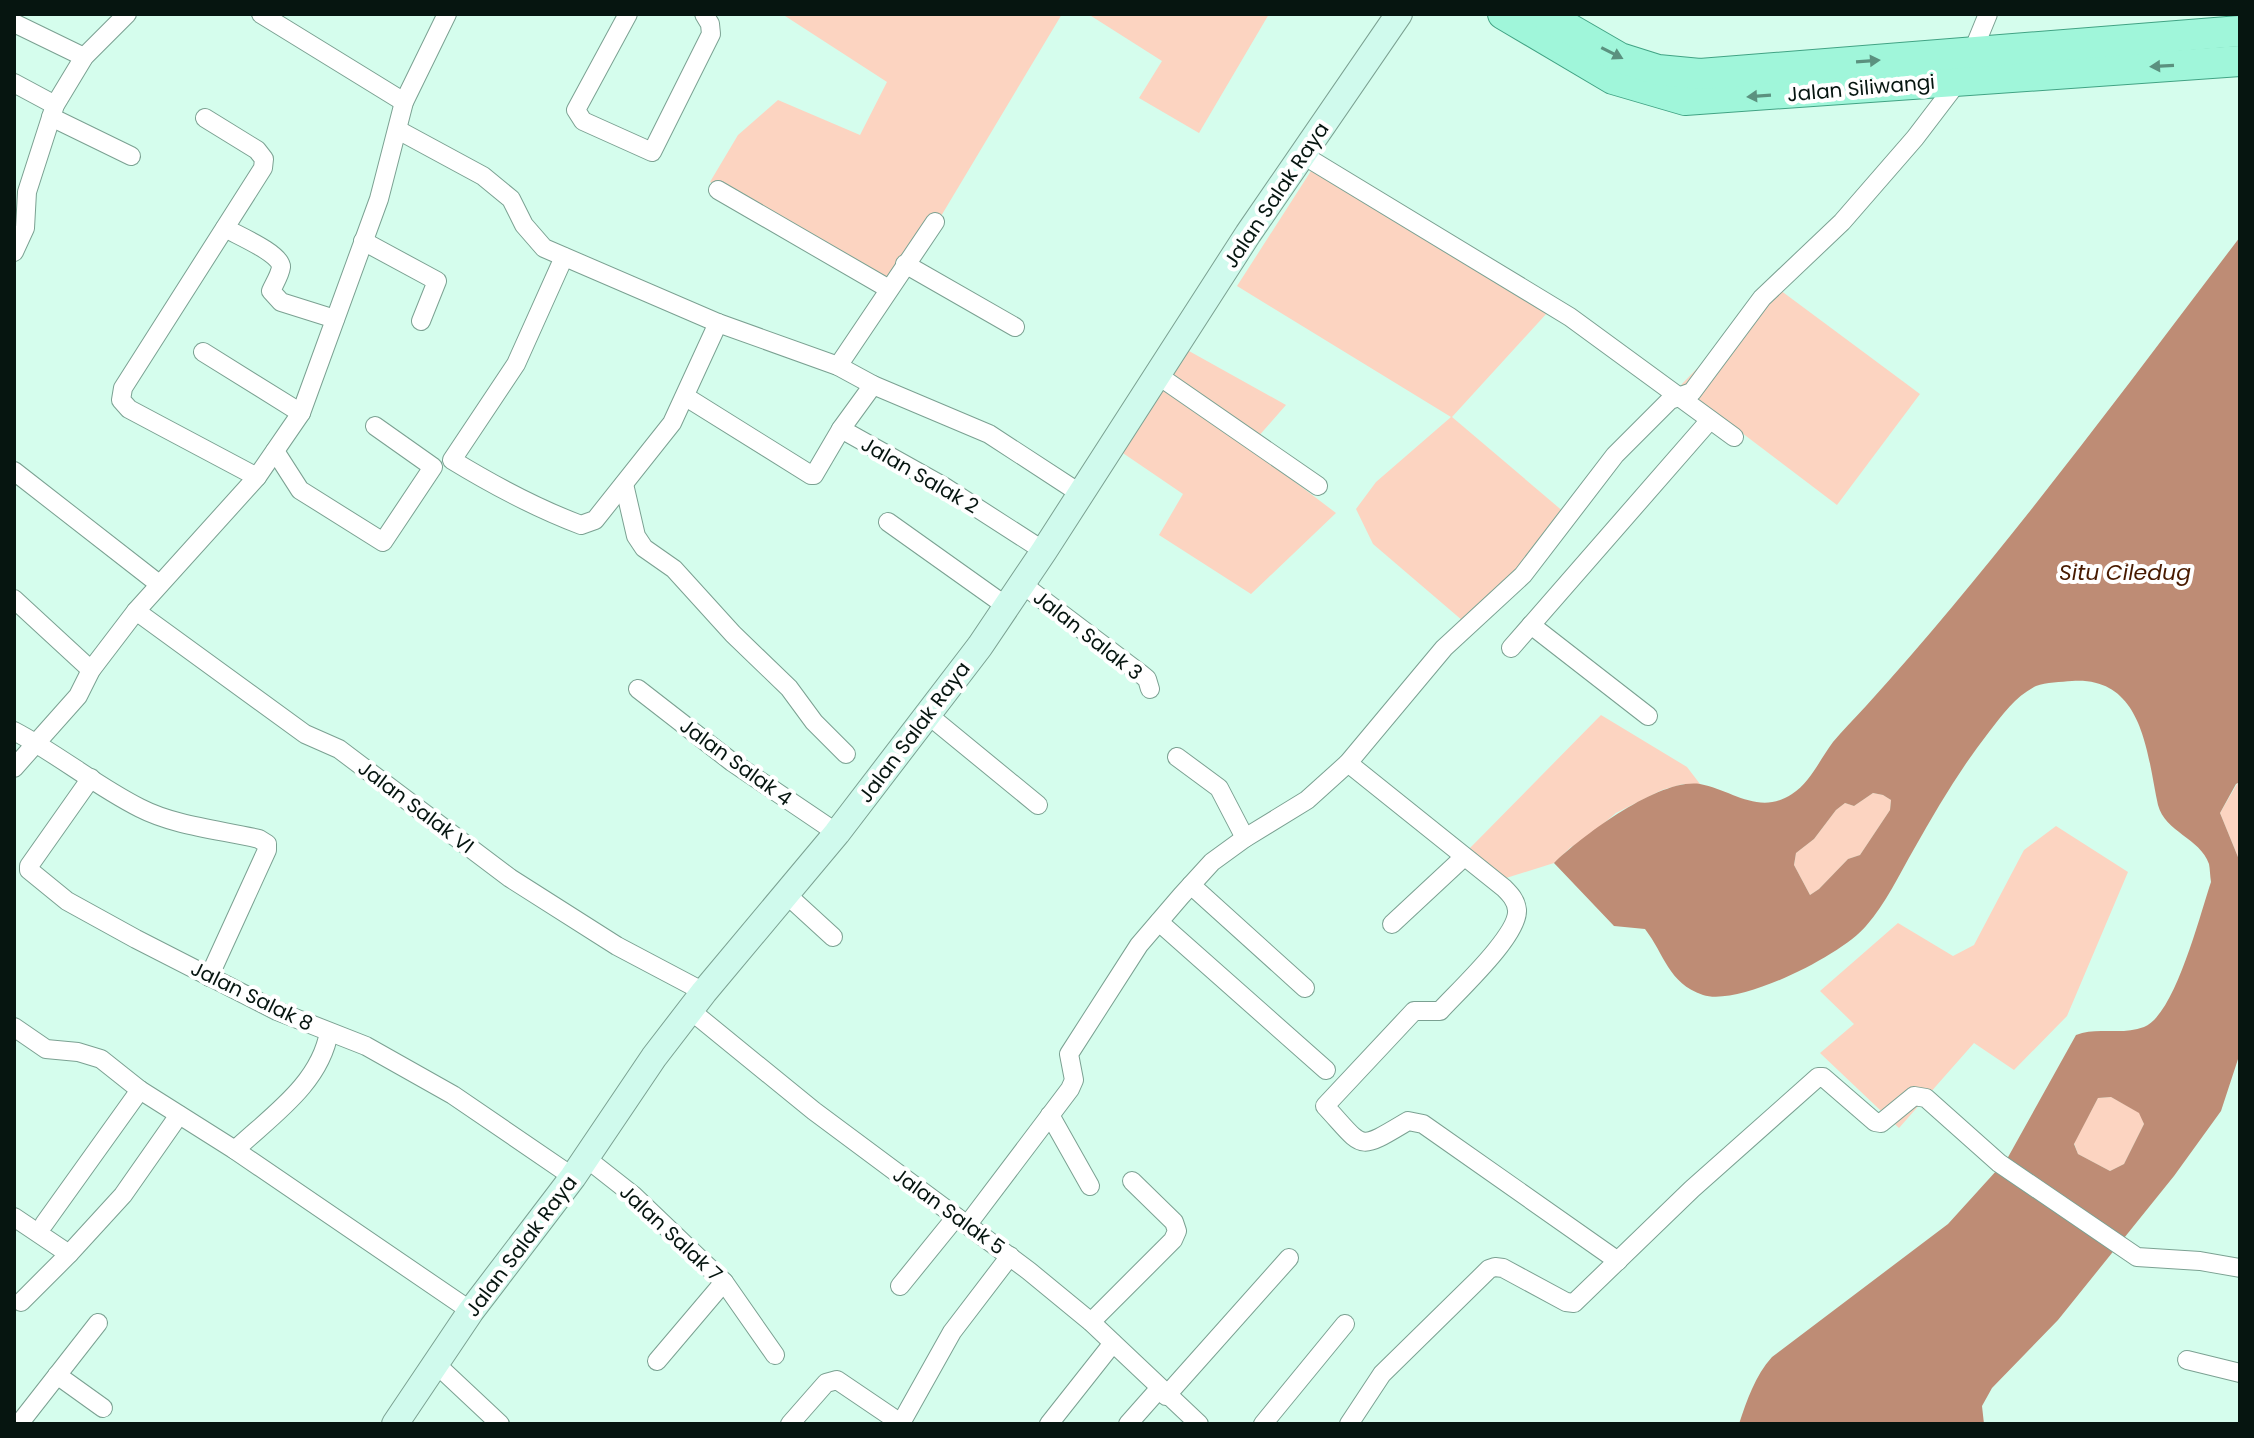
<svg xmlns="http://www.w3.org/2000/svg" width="2254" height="1438" viewBox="0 0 2254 1438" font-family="Poppins,sans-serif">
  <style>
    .green { fill: #fcd4c1 }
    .water { fill: #be8c75; fill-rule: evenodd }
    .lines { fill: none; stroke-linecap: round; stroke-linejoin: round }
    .street-casing { stroke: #7ba192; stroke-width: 20 }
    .secondary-casing { stroke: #7ba192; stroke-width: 28 }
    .primary-casing { stroke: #41a384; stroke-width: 32 }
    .street { stroke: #fff; stroke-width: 18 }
    .secondary { stroke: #d0faed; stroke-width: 26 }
    .primary { stroke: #a0f6da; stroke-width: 30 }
    .oneway { fill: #5b917f }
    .labels { text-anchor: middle; stroke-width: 8; stroke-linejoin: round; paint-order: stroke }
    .street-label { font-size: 20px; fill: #061510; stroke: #fff }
    .water-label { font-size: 22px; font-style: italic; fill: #481a00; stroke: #fff }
  </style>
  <rect width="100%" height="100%" fill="#d5fded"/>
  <g class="green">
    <path d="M782,14H1062L898,288L710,182L738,135L778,100L860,135L887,82Z"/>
    <path d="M1088,14H1269L1199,133L1139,98L1162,61Z"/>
    <path d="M1318,160L1548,312L1452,417L1565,513L1520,578L1463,621L1373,544L1356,509L1376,482L1451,417L1237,286Z"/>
    <path d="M1776,287L1920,394L1837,505L1680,386Z"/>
    <path d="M1180,346L1286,405L1249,447L1336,513L1251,594L1159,535L1183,494L1114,447Z"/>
    <path d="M1601,715L1687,767L1700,784H1683L1662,790L1616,813L1584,840L1571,847L1554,863L1503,879L1470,848Z"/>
    <path d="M2240,782V862L2220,813L2237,784Z"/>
    <path d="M1873,793L1883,795L1891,800L1890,810L1860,855L1848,859L1819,889L1810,895L1794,865L1796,853L1814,839L1836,810L1845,803L1854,806Z"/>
    <path d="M2056,826L2128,872L2067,1016L2014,1070L1974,1043L1899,1128L1820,1053L1854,1024L1820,991L1898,923L1953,956L1974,945L2024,850Z"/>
    <path d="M2111,1097L2140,1113L2144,1124L2124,1164L2110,1171L2078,1154L2074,1143L2098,1098Z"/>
  </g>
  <path class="water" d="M2240,237V782L2236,784L2220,813L2240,862L2238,918L2240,920V1053L2221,1111L2174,1176L2058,1320L1992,1388L1982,1406L1984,1424H1739C1747,1400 1755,1376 1772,1357L1948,1224L2007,1159L2076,1035C2097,1026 2121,1036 2144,1027C2175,1015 2200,914 2211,882C2210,876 2210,869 2209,864C2200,838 2165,832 2158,805C2147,755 2144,676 2072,681C2061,682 2046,682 2036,686C2016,696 2003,714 1989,732C1960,769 1937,808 1914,849C1899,875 1886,903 1866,926C1842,955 1739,1007 1703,995C1668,983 1665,955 1645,929L1614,926L1554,863C1582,836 1659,778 1700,784C1732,790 1759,816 1792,794C1810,783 1820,759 1833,742C1843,730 1855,718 1866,706C2000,558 2119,396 2240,237ZM1873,793L1883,795L1891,800L1890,810L1860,855L1848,859L1819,889L1810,895L1794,865L1796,853L1814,839L1836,810L1845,803L1854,806ZM2111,1097L2139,1113L2144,1124L2124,1164L2110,1171L2078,1154L2074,1144L2098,1098Z"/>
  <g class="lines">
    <defs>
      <g id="street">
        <path d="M261,14L404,102"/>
        <path d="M628,14L576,110L583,121L652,152L711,34L710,24L704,14"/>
        <path d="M14,23L84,57"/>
        <path d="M1972,53L1988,14"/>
        <path d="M14,83L55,105"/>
        <path d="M51,117L131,156"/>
        <path d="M205,118L257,150L264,159L263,168L123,388L121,400L129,409L257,477"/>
        <path d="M398,130L483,176L511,199L524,225L544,248L718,323L838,366L873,385L989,434L1081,494"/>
        <path d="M1303,155L1570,317L1734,437"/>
        <path d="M718,190L889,289"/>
        <path d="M225,228C237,235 282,254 281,267C280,275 274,284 271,291L281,302L335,319"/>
        <path d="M363,241L437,281L421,321"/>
        <path d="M14,252L25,228L27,192L55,105L84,57L127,14"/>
        <path d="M564,257L516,364L452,460C493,485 536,508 581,525L595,520L672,423L718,323"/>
        <path d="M905,264L1015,327"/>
        <path d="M203,352L301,413"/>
        <path d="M838,366L935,222"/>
        <path d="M1156,374L1318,486"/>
        <path d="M873,385L841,429L943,486L1044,551"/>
        <path d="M686,397L811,475H814L841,429"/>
        <path d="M275,451L300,490L383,542L433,467L375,426"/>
        <path d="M14,471L159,584"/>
        <path d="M624,484L636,536L644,548L674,569L733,634L789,688L814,722L846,754"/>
        <path d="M888,522L1006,606"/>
        <path d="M1022,584L1141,674L1147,679L1150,689"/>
        <path d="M14,599L91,670"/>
        <path d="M136,611L305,734L339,749L510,878L617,946L704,992"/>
        <path d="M1531,625L1648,716"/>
        <path d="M1511,648L1710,420"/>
        <path d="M638,689L732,762L837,833"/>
        <path d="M927,714L1038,805"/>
        <path d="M14,731C58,754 96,786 140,808C175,826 221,830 259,839L267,844V850L209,977"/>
        <path d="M1177,757L1219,788L1245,838"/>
        <path d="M1348,763L1504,888C1510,894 1516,900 1517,910C1519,935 1458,991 1440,1011H1414L1325,1106C1365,1149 1356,1152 1408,1121L1423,1124L1618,1261"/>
        <path d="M14,768L78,696L91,670L136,611L257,477L301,413L379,199L404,102L447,14"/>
        <path d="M91,778L29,866V870L67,901L136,939L277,1011L366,1046L453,1095L573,1177"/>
        <path d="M1191,885L1305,988"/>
        <path d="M786,894L833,937"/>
        <path d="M1159,922L1326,1070"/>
        <path d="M1392,924L1464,857"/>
        <path d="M690,1010L814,1111L1029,1271L1091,1322L1199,1424"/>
        <path d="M14,1027L46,1049L78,1052L101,1059L140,1090L235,1150L471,1311"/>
        <path d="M1050,1115L1090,1186"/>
        <path d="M235,1150C271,1116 320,1084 329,1032"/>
        <path d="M586,1158L633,1195L724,1282L775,1355"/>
        <path d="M14,1217L69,1254"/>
        <path d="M44,1224L140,1090"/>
        <path d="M968,1224L1070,1089L1074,1080L1069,1054L1139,945L1181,896L1212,862L1245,838L1307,800L1348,763L1444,648L1523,575L1615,455L1670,400L1692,392L1762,298L1842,222L1915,138L1960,79"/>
        <path d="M900,1286L956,1217"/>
        <path d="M21,1302L69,1254L123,1195L179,1115"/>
        <path d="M1091,1322L1173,1240L1177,1231L1174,1222L1132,1181"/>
        <path d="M2187,1360L2240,1373"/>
        <path d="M657,1361L724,1282"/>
        <path d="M436,1364L500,1424"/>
        <path d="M57,1375L103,1408"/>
        <path d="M1166,1396L1289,1258"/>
        <path d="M901,1423L952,1332L1010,1256"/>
        <path d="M19,1424L98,1323"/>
        <path d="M790,1424L826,1383L837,1380L902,1424"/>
        <path d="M1049,1424L1113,1343"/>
        <path d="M1128,1424L1159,1389"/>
        <path d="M1263,1424L1345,1324"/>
        <path d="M1349,1424L1382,1374L1489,1269L1495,1267L1503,1268L1566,1302L1574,1303L1692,1189L1818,1077H1823L1875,1122L1881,1123L1914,1096L1926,1098L1999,1163L2137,1257L2200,1261L2240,1268"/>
      </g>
      <path id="secondary" d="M395,1424L471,1311L573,1177L654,1057L704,992L837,833L980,646L1044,551L1248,234L1399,14"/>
      <g id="primary">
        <path d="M1503,14L1613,79L1685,100L2240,61"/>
        <path d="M1544,14L1620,58L1658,70L1700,74L2240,31"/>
      </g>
    </defs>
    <use href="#street" class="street-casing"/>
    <use href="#secondary" class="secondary-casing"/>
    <use href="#primary" class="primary-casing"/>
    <use href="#street" class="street"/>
    <use href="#secondary" class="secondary"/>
    <use href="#primary" class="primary"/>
  </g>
  <defs><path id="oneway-solid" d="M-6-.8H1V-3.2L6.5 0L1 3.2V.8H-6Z" transform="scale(2)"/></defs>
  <g class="oneway">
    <use href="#oneway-solid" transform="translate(1612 53) rotate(27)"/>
    <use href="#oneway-solid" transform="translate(1868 61) rotate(-4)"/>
    <use href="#oneway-solid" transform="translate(2162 66) rotate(177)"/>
    <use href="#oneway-solid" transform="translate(1759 96) rotate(176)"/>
  </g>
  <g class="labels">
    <g class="street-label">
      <text transform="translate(1861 88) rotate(-5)" y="7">Jalan Siliwangi</text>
      <text transform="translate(1276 195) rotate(-56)" y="7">Jalan Salak Raya</text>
      <text transform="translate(920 475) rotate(30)" y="7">Jalan Salak 2</text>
      <text transform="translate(1088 635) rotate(38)" y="7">Jalan Salak 3</text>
      <text transform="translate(914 732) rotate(-53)" y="7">Jalan Salak Raya</text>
      <text transform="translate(736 762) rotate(36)" y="7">Jalan Salak 4</text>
      <text transform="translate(416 807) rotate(37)" y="7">Jalan Salak VI</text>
      <text transform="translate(252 996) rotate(26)" y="7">Jalan Salak 8</text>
      <text transform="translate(949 1211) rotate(36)" y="7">Jalan Salak 5</text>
      <text transform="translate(671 1233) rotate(43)" y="7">Jalan Salak 7</text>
      <text transform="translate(521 1246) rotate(-53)" y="7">Jalan Salak Raya</text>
    </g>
    <g class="water-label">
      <text x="2125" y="580">Situ Ciledug</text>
    </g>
  </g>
  <rect width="2254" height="1438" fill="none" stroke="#061510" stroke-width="32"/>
</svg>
